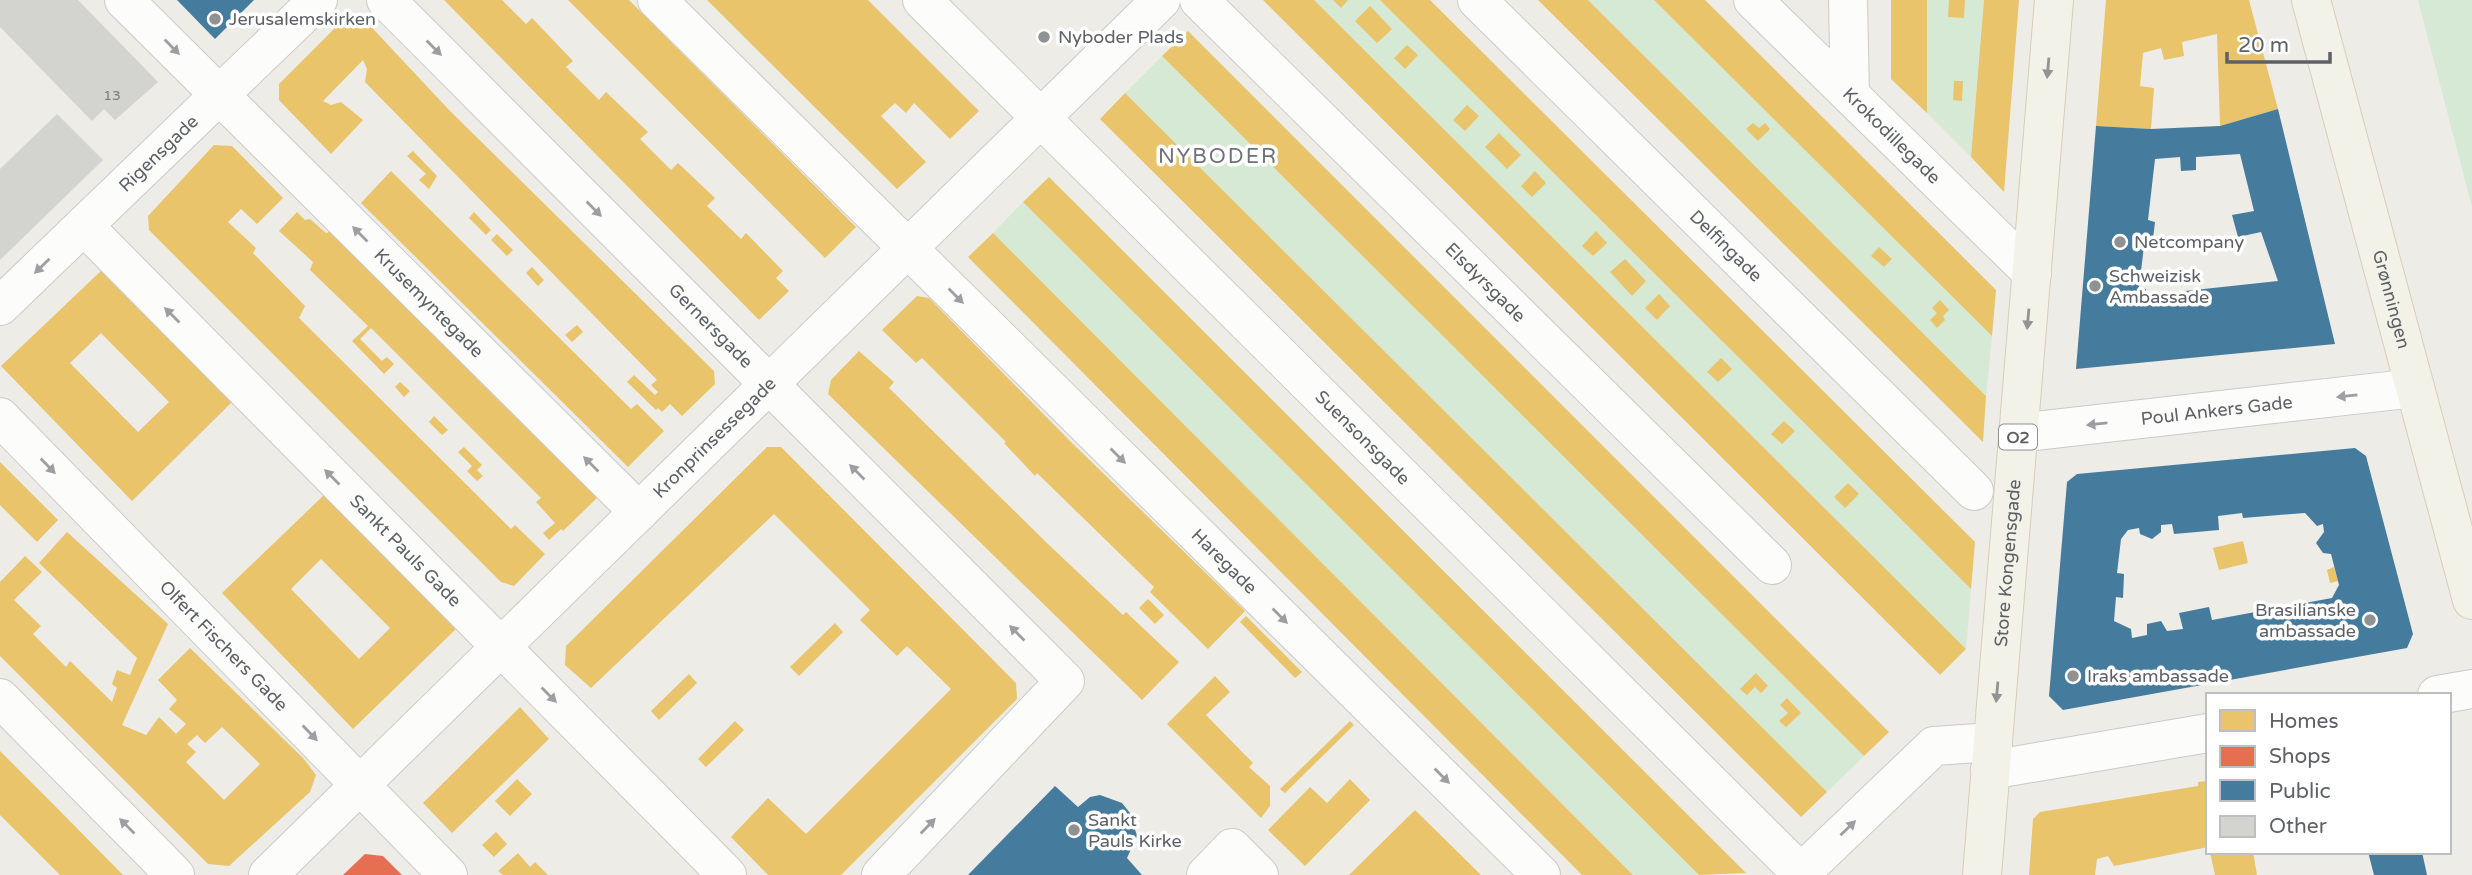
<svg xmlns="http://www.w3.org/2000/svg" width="2472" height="875" viewBox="0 0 2472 875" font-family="'Varela Round',sans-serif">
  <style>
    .green { fill: #d5e9d5 }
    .homes { fill: #e9c46a; fill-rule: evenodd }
    .shops { fill: #e76f51 }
    .public { fill: #457b9d; fill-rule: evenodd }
    .building { fill: #d3d3d0 }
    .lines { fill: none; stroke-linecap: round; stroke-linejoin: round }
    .minor-casing { stroke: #cacac9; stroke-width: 40 }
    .major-casing { stroke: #d4cfb6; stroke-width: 40 }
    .minor { stroke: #fcfcfb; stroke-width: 38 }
    .major { stroke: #f3f2e8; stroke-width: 38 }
    .oneway { fill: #9d9ea1 }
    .oneway2 { fill: #929393 }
    .poi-dot { fill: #8f9192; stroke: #fff; stroke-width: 2.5 }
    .labels { text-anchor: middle; stroke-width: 7; stroke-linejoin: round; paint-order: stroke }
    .number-label { font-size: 14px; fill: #7c7e81 }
    .shield { fill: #fff; stroke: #8e9093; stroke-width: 2 }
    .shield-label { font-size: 16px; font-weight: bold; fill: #5d6065 }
    .poi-label { font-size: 18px; fill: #5d6065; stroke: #fff; text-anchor: start }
    .street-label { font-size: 18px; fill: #5d6065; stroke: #fff }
    .quarter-label { font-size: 21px; letter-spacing: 2px; fill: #6e7177; stroke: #fff }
  </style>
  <rect width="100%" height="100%" fill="#edece7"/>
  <g class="green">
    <path d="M1314,0H1380L1971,589L1966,649Z"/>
    <path d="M1588,0H1654L1992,336L1986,396Z"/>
    <path d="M1927,0H1984L1971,157L1927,113Z"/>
    <path d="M2418,0H2472V207Z"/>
    <path d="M1162,56L1864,756L1827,792L1125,93Z"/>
    <path d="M1023,202L1699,875H1633L993,233Z"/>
  </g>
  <g class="homes">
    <path d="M444,0H502L526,24L532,18L573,61L566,67L599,100L606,92L648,132L640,139L671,170L678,163L715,198L707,206L741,239L746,233L783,271L776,278L789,291L759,320Z"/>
    <path d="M568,0H629L856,227L825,258Z"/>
    <path d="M707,0H868L979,111L950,139L914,103L906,113L895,103L881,116L926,162L897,189Z"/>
    <path d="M1263,0H1314L1966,649L1940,675Z"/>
    <path d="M1333,0H1348L1341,8Z"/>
    <path d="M1380,0H1430L1975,542L1971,589Z"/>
    <path d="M1538,0H1588L1986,396L1983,442Z"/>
    <path d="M1654,0H1705L1996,290L1992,336Z"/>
    <path d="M1891,0H1927V113L1891,79Z"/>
    <path d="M1949,0H1965L1964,18L1948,17Z"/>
    <path d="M1984,0H2019L2004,192L1971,157Z"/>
    <path d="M2106,0H2249L2278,109L2220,126L2217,34L2182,42L2184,56L2164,60L2161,48L2143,53L2140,86L2154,88L2151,129L2096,126Z"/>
    <path d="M1370,6L1392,29L1377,43L1355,21Z"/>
    <path d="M347,16L362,17L450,111L714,371L715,384L682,416L670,404L662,412L658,408L656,410L627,382L634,375L655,395L658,392L651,385L657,380L365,82L367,69L363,60L323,101L331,105L341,102L363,120L331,154L279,100V84Z"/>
    <path d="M1188,31L1889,732L1864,756L1162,56Z"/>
    <path d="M1407,45L1418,55L1405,69L1394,58Z"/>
    <path d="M1954,81H1963L1962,101L1953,100Z"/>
    <path d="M1125,93L1827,792L1801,817L1100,119Z"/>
    <path d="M1467,105L1479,116L1465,131L1453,120Z"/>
    <path d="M1753,123L1759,128L1765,123L1770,129L1758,141L1746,129Z"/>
    <path d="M1499,133L1521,155L1507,169L1485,147Z"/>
    <path d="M214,145L232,146L283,198L257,224L241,209L228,222L256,248L253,253L305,306L299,318L511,529L515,525L545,554L514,586L501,582L149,230L148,216Z"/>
    <path d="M413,151L437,176L429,189L419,180L426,174L407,156Z"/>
    <path d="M391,171L631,409L637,404L664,431L628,467L361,203Z"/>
    <path d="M1535,171L1546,183L1532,197L1521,186Z"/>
    <path d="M1049,177L1746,873L1699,875L1023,202Z"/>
    <path d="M297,212L305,220L310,219L326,233L332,231L599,496L563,531L561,529L549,540L543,533L555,523L536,502L541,498L371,328L360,339L382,361L387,357L394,364L384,374L352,341L368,326L310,270L313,262L279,231Z"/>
    <path d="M474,212L491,230L486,235L469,218Z"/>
    <path d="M1596,231L1607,243L1593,256L1582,246Z"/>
    <path d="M993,233L1633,875H1582L968,257Z"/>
    <path d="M497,234L513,250L507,256L491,240Z"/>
    <path d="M1879,247L1892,259L1884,267L1871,256Z"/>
    <path d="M1625,259L1646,281L1632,296L1610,272Z"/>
    <path d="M532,267L544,280L538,286L526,273Z"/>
    <path d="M103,269L235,399L132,501L1,366ZM101,333L169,402L138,432L70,363Z"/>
    <path d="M1659,294L1670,306L1657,320L1645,308Z"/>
    <path d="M917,296L929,298L1070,441L1245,611L1208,649L1150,592L1154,587L1037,473L1035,476L1004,443L1006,442L922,358L916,363L882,330Z"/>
    <path d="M1940,300L1949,310L1943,316L1945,320L1937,328L1930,320L1937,313L1932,308Z"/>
    <path d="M577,325L583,332L572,342L565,335Z"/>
    <path d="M859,351L894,382L889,388L1048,544L1123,615L1126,612L1179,662L1142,700L828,394L831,380Z"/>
    <path d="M1721,358L1732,369L1718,382L1707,372Z"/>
    <path d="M400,382L410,391L404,397L395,387Z"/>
    <path d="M434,416L448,430L442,435L429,422Z"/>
    <path d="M1784,421L1795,431L1782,444L1771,434Z"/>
    <path d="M464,447L482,465L477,470L483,476L477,481L467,471L472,466L458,452Z"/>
    <path d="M767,447H781L1016,683L1017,699L841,875H768L731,837L768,798L806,834L951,689L907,646L897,656L860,620L870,610L774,514L591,688L565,665L566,646Z"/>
    <path d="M0,462L58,520L37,542L0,505Z"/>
    <path d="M1848,483L1859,494L1845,508L1834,497Z"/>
    <path d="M324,495L458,627L353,729L222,593ZM321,559L390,628L359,659L291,589Z"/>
    <path d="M67,532L168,624L122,725L146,735L159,717L176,734L186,724L169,709L177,700L158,680L190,648L304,759L316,775L310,792L229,866L208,864L0,656V582L25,556L42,572L14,600L41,626L33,634L66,667L70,661L112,702L117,688L112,684L117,670L130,675L137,658L39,563ZM222,727L260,764L224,800L186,762L196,752L187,744L197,735L205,743Z"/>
    <path d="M2243,541L2248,563L2219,570L2213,548Z"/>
    <path d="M2334,567L2338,581L2330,583L2327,570Z"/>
    <path d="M1148,599L1164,615L1155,624L1139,608Z"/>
    <path d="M1246,616L1302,672L1295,678L1240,622Z"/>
    <path d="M835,623L843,632L799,676L790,667Z"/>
    <path d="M1756,673L1768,686L1761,693L1755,687L1747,695L1740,689Z"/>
    <path d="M689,674L697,683L659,720L651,711Z"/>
    <path d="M1215,676L1230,692L1206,715L1253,763L1249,767L1270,786V806L1261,818L1167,724Z"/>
    <path d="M1787,698L1801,713L1786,727L1779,721L1788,713L1780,705Z"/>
    <path d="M520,707L549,739L452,833L423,803Z"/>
    <path d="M735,721L744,730L706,767L698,759Z"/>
    <path d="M1350,721L1354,725L1285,793L1280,789Z"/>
    <path d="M0,751L54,805L123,875H60L0,815Z"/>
    <path d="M517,779L532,794L510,816L495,801Z"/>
    <path d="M1350,779L1370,800L1305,866L1268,830L1310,787L1327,803Z"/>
    <path d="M2208,781V847L2114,866L2108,856L2097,859L2095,875H2029L2033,819L2040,812L2198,786V782Z"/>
    <path d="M1415,810L1481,875H1349Z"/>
    <path d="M496,832L507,844L494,857L482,845Z"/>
    <path d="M2210,852H2253L2257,875H2215Z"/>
    <path d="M518,853L530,867L535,862L548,875H503L498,871Z"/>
  </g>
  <path class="shops" d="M365,854L383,856L402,875H343Z"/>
  <g class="public">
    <path d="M177,0H254L215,39Z"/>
    <path d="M2278,109L2335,344L2076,369L2096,126L2151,129L2220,126ZM2240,154L2254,211L2232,215L2238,237L2261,232L2278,281L2176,292L2177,302L2146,305V289L2139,288L2144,246L2152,247L2155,222L2148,220L2155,159L2180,157L2181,171L2196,170V157Z"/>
    <path d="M2355,448L2366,456L2413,634L2407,648L2063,710L2049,696L2067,482L2077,474ZM2242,513L2243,518L2305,513L2317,526L2323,524L2324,532L2316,543L2323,553L2331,554L2339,585L2332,598L2212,620L2209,607L2179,613L2183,629L2167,631L2161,621L2147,624V635L2132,638L2131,629L2114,621L2116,597L2123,598L2124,574L2117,573L2121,539L2128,530L2139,528L2140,534L2152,539L2161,532V525L2172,524L2174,534L2219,530L2218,516Z"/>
    <path d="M1055,786L1078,807L1090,797L1100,795L1122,803L1130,813L1137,836L1127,858L1142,875H968Z"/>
    <path d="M2368,852H2422L2427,875H2374Z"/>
  </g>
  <g class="building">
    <path d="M0,0H78L158,82L115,120L104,109L92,121L0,27Z"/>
    <path d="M57,114L103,160L0,260V169Z"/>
  </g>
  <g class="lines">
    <defs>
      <g id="minor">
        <path id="s1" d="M124,0L639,512"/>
        <path id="s2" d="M386,0L1065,681L881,875"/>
        <path id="s3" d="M657,0L1541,875"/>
        <path id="s4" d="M922,0L1803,875"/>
        <path id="s5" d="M1199,0L1772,565"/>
        <path id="s6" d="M1477,0L1974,491"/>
        <path id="s7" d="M1753,0L2032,273"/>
        <path d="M1848,0L1850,95"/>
        <path id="s8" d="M84,226L727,875"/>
        <path id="s9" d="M0,306L318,0"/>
        <path id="s10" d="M0,417L448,875"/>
        <path id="s11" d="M2018,433L2415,388"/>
        <path d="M2437,695L2472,689"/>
        <path d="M0,698L175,875"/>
        <path d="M1990,770L2208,733"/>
        <path id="s12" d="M268,875L1161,0"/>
        <path d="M1206,875L1232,848L1259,875"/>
        <path d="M1799,875L1934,746L1993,742"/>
      </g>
      <g id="major">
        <path id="s13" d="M2311,0L2472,600"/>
        <path id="s14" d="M1982,875L2054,0"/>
      </g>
    </defs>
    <use href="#minor" class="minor-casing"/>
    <use href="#major" class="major-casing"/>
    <use href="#minor" class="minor"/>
    <use href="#major" class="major"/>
  </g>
  <defs><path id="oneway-solid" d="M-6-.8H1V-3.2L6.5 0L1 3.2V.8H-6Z" transform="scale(1.75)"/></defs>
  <g class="oneway">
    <use href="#oneway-solid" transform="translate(172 47) rotate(45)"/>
    <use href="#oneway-solid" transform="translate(434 48) rotate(45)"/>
    <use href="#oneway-solid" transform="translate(594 209) rotate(45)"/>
    <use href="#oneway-solid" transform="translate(360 234) rotate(-135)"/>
    <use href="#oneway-solid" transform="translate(42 266) rotate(136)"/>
    <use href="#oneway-solid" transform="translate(956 296) rotate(45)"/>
    <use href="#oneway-solid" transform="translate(172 315) rotate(-135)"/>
    <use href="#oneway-solid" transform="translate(2347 396) rotate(174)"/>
    <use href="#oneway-solid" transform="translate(2097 424) rotate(174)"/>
    <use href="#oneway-solid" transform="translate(1118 456) rotate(45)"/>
    <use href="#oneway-solid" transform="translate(591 464) rotate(-135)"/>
    <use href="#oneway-solid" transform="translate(48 466) rotate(46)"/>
    <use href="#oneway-solid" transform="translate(857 472) rotate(-135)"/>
    <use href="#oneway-solid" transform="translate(332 477) rotate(-135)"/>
    <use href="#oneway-solid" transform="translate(1280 616) rotate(45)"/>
    <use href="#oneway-solid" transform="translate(1017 633) rotate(-135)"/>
    <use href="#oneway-solid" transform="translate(549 695) rotate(45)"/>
    <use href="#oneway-solid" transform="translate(310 733) rotate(46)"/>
    <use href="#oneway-solid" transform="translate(1442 776) rotate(45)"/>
    <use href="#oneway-solid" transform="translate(127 826) rotate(-135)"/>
    <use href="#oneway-solid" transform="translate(928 826) rotate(-46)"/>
    <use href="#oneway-solid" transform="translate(1848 828) rotate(-44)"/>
  </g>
  <g class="oneway2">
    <use href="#oneway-solid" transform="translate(2048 68) rotate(95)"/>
    <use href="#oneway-solid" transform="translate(2028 319) rotate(95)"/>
    <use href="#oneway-solid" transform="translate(1997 692) rotate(95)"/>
  </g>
  <g class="poi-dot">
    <circle cx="215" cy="19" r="7"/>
    <circle cx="1044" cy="37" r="7"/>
    <circle cx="2120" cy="242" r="7"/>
    <circle cx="2095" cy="286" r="7"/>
    <circle cx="2370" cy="620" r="7"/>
    <circle cx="2073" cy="676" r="7"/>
    <circle cx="1074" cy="830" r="7"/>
  </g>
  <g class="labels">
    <g class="number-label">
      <text x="112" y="100">13</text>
    </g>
    <rect class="shield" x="1999" y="424.5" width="38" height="25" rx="5"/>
    <g class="shield-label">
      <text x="2018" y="443">O2</text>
    </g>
    <g class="poi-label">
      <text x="229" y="25">Jerusalemskirken</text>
      <text x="1058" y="43">Nyboder Plads</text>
      <text x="2134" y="248">Netcompany</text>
      <text x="2109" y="282">Schweizisk<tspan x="2109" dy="21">Ambassade</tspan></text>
      <text x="2356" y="616" text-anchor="end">Brasilianske<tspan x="2356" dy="21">ambassade</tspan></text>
      <text x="2087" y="682">Iraks ambassade</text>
      <text x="1088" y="826">Sankt<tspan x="1088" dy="21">Pauls Kirke</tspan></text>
    </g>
    <g class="street-label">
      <text dy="6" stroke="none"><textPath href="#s7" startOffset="194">Krokodillegade</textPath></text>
      <text dy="6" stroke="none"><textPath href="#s9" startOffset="220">Rigensgade</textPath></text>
      <text dy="6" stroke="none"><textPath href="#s6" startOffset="350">Delfingade</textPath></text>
      <text dy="6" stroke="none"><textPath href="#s5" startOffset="402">Elsdyrsgade</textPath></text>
      <text dy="6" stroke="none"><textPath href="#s13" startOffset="310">Grønningen</textPath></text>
      <text dy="6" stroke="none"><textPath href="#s1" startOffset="430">Krusemyntegade</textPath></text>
      <text dy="6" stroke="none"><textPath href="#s2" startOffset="460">Gernersgade</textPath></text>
      <text dy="6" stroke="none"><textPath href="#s11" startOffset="200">Poul Ankers Gade</textPath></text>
      <text dy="6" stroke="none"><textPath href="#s12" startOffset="625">Kronprinsessegade</textPath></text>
      <text dy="6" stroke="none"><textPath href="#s4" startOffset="621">Suensonsgade</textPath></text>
      <text dy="6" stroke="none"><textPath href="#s8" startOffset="457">Sankt Pauls Gade</textPath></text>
      <text dy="6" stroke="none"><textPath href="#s3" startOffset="798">Haregade</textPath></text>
      <text dy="6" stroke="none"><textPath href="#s14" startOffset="313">Store Kongensgade</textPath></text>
      <text dy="6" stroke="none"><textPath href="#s10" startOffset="320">Olfert Fischers Gade</textPath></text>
    </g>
    <g class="quarter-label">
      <text x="1218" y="163">NYBODER</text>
    </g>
  </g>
  <rect x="2206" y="693" width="245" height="161" fill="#ffffff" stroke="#bebfc1" stroke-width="2"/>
  <rect x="2220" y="710" width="35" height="21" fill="#e9c46a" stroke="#bebfc1" stroke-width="2"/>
  <text x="2269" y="728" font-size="21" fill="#5d6065">Homes</text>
  <rect x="2220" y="746" width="35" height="21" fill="#e76f51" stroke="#bebfc1" stroke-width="2"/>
  <text x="2269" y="763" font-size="21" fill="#5d6065">Shops</text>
  <rect x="2220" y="780" width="35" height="21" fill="#457b9d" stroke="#bebfc1" stroke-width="2"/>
  <text x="2269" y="798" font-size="21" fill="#5d6065">Public</text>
  <rect x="2220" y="816" width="35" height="21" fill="#d3d3d0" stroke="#bebfc1" stroke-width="2"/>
  <text x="2269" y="833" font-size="21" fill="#5d6065">Other</text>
  <path d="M2227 52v10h103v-10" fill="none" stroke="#5d6065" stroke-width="3.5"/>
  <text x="2238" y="52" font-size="21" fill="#5d6065" stroke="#ffffff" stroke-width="5" paint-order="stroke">20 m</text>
</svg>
